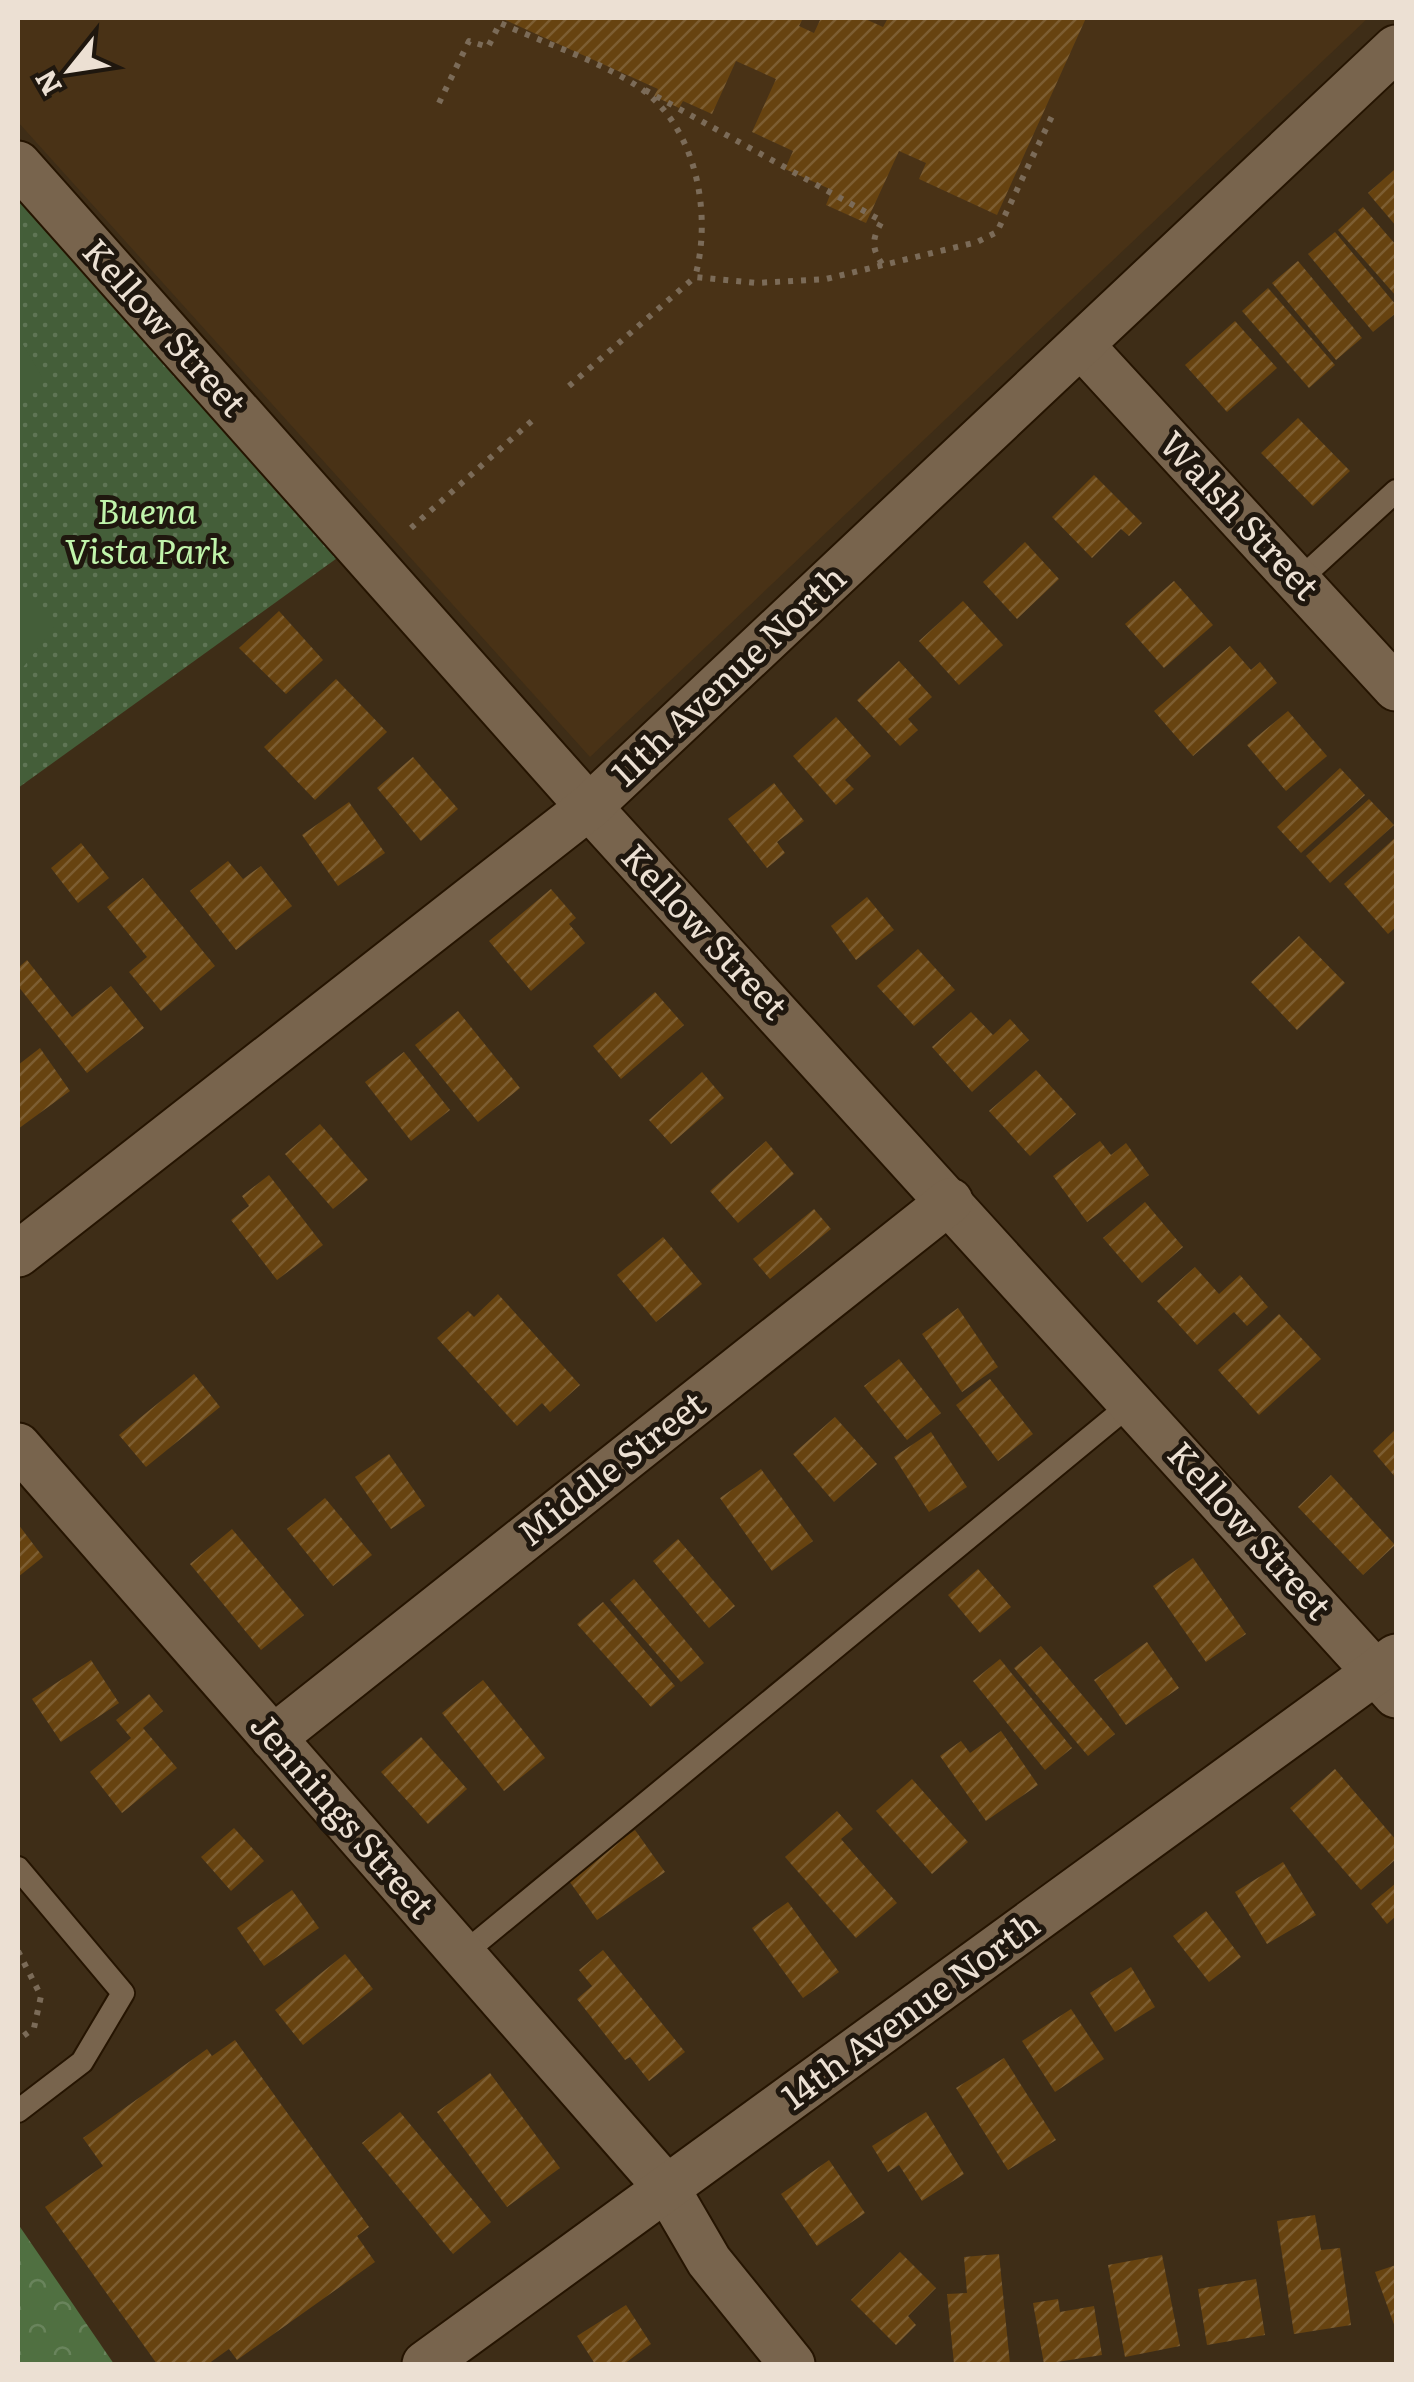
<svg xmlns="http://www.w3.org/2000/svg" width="1414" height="2382" viewBox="0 0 1414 2382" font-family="Literata,serif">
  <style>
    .built { fill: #493216 }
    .forest { fill: url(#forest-crowns) }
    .park { fill: url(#park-dots) }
    .pitch { fill: #445e39 }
    .building { fill: url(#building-hatch) }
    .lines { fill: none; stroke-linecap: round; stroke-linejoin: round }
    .lane-casing { stroke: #251401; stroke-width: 26 }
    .street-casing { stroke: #251401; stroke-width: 49 }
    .path { stroke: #7b6b58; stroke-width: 6; stroke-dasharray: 5 8; stroke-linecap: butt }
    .lane { stroke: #78644d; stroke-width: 22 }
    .street { stroke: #78644d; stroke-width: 45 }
    .labels { text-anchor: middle; stroke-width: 10; stroke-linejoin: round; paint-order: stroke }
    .street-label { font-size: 35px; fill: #ece0d3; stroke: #1f170e }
    .park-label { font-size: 35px; font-style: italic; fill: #c0f4ab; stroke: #1f170e }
  </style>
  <defs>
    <pattern id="forest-crowns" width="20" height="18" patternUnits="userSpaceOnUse" patternTransform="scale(2.5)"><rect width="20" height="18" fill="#507041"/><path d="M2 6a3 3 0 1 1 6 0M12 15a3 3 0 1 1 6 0" fill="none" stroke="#69845c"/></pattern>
    <pattern id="park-dots" width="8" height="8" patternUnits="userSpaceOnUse" patternTransform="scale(2.5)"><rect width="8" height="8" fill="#445e39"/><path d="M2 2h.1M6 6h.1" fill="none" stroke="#5f7555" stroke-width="1.8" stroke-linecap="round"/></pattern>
    <pattern id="building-hatch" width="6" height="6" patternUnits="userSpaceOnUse" patternTransform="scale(2.5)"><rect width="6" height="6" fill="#674310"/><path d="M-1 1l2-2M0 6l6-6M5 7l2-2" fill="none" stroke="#7d5e32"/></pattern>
  </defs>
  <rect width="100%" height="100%" fill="#3e2d17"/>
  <path class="built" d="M18,18H1368L590,757L18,122Z"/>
  <path class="forest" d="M18,2224L114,2364H18Z"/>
  <path class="park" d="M18,191L340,556L18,788Z"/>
  <g class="pitch">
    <path d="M18,336L42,377L18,398Z"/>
    <path d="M18,595L54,627L18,674Z"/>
  </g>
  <g class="building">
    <path d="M501,18H803L799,26L814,33L821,18H863L883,27L888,18H1086L997,215L919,179L926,163L899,151L866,223L826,205L832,190L785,169L793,151L752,132L776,79L736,61L712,114L683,101L679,108L654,96L658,89Z"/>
    <path d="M1394,170L1396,174V226L1368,193Z"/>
    <path d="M1363,207L1396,245V296L1338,230Z"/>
    <path d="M1335,232L1396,305V313L1373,332L1308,254Z"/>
    <path d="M1298,261L1362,338L1336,360L1272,283Z"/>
    <path d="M1268,288L1335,365L1309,388L1242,311Z"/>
    <path d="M1235,321L1277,368L1227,412L1185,365Z"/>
    <path d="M1298,418L1350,471L1313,506L1261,453Z"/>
    <path d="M1094,475L1142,523L1129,536L1121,529L1092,558L1052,517Z"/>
    <path d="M1025,542L1059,579L1017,619L983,582Z"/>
    <path d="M1174,581L1213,625L1164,668L1125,624Z"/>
    <path d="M963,601L1003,645L959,685L919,641Z"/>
    <path d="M279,611L323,660L286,694L239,648Z"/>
    <path d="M1230,646L1251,670L1260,662L1277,683L1193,756L1154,711Z"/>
    <path d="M899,661L932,697L908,719L918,730L900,746L857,700Z"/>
    <path d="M336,679L387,732L315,800L264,747Z"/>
    <path d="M1288,711L1327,756L1286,791L1247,745Z"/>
    <path d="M836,717L871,756L845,780L854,789L836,805L793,756Z"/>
    <path d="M413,757L458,809L421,841L377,788Z"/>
    <path d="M1340,768L1365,795L1301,853L1277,827Z"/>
    <path d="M774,783L804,821L777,842L785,853L767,868L728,819Z"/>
    <path d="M1369,799L1394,825L1330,883L1306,856Z"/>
    <path d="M349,802L385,853L338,886L302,835Z"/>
    <path d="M1396,837V927L1388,934L1344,884Z"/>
    <path d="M81,843L109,878L78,903L51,868Z"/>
    <path d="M228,861L243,879L261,866L292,906L236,950L190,891Z"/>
    <path d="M143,878L215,966L161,1011L129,972L147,957L107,907Z"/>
    <path d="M551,889L576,918L569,924L585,943L531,991L489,941Z"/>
    <path d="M867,897L894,930L856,960L831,926Z"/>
    <path d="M1299,936L1345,983L1297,1030L1251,982Z"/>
    <path d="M918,949L955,990L914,1026L877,986Z"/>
    <path d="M27,960L72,1017L111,986L144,1028L87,1073L18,986V968Z"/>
    <path d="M655,992L684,1025L621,1079L593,1046Z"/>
    <path d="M458,1011L520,1088L478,1122L415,1045Z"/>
    <path d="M971,1012L993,1035L1010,1019L1029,1040L972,1092L932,1047Z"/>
    <path d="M40,1048L70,1091L18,1129V1065Z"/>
    <path d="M404,1052L450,1110L411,1141L365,1082Z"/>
    <path d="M1036,1070L1076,1114L1030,1156L989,1111Z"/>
    <path d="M702,1072L724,1098L671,1144L649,1120Z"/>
    <path d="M320,1124L368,1180L333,1209L285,1154Z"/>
    <path d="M766,1141L794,1174L738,1223L710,1191Z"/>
    <path d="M1100,1141L1111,1155L1126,1143L1149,1175L1087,1222L1053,1176Z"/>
    <path d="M269,1175L323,1245L277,1280L231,1220L249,1206L242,1196Z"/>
    <path d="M1145,1202L1183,1247L1142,1283L1103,1238Z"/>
    <path d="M814,1209L831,1229L770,1279L753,1259Z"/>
    <path d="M663,1237L702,1284L656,1322L617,1275Z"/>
    <path d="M1195,1267L1219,1294L1240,1275L1268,1307L1247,1326L1234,1312L1197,1345L1157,1301Z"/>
    <path d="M498,1294L580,1385L550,1412L542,1403L517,1426L437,1338L468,1311L474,1317Z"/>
    <path d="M958,1308L998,1367L962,1392L922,1334Z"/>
    <path d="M1279,1314L1321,1359L1259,1415L1218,1370Z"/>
    <path d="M899,1359L941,1413L907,1440L864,1386Z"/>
    <path d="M194,1374L220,1407L146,1467L119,1435Z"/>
    <path d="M990,1379L1033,1434L998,1461L956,1405Z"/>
    <path d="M835,1417L877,1464L834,1502L793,1454Z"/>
    <path d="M1396,1429V1478L1373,1451Z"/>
    <path d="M931,1432L967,1487L929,1512L894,1457Z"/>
    <path d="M389,1454L425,1506L391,1529L355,1477Z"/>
    <path d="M761,1469L813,1541L772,1571L720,1498Z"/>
    <path d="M1331,1475L1395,1545L1363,1575L1298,1507Z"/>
    <path d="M325,1498L372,1555L333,1586L287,1529Z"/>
    <path d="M18,1524L43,1557L18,1577Z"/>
    <path d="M232,1529L304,1615L261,1650L190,1564Z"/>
    <path d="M678,1539L735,1606L709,1628L653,1561Z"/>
    <path d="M1193,1558L1246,1634L1206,1662L1153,1586Z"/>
    <path d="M978,1569L1011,1607L980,1633L948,1595Z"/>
    <path d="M634,1579L704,1663L681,1682L610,1600Z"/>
    <path d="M603,1602L675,1686L651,1707L577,1624Z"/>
    <path d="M1147,1642L1179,1688L1126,1725L1094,1680Z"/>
    <path d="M1041,1646L1115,1734L1088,1756L1014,1668Z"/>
    <path d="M1000,1659L1072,1748L1045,1770L973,1681Z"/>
    <path d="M91,1660L119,1703L61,1742L32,1699Z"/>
    <path d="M483,1680L545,1758L504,1791L442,1713Z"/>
    <path d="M149,1694L163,1711L143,1728L177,1768L122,1813L90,1772L131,1738L116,1720Z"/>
    <path d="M1001,1731L1038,1785L986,1821L940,1756L961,1741L970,1753Z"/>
    <path d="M421,1737L467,1789L428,1824L381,1772Z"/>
    <path d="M1335,1769L1396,1840V1859L1361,1890L1290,1808Z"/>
    <path d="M912,1779L968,1842L932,1874L876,1811Z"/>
    <path d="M837,1811L853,1829L841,1839L897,1903L856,1938L785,1857Z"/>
    <path d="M234,1828L264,1861L231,1891L201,1857Z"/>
    <path d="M635,1830L665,1872L597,1920L567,1878Z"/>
    <path d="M1283,1862L1316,1915L1267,1944L1235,1892Z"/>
    <path d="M1396,1883V1916L1387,1924L1371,1904Z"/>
    <path d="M292,1890L319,1928L264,1966L237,1928Z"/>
    <path d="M788,1902L839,1972L803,1998L752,1928Z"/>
    <path d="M1206,1911L1241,1957L1209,1982L1173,1936Z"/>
    <path d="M603,1950L685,2052L649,2081L630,2057L625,2060L577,1999L592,1986L579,1970Z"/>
    <path d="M345,1954L373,1989L303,2045L275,2010Z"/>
    <path d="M1131,1967L1155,2007L1115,2032L1090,1993Z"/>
    <path d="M1071,2009L1104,2059L1055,2092L1022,2041Z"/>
    <path d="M235,2040L369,2227L357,2236L375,2262L237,2360L229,2349L208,2364H157L45,2207L103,2166L83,2138L207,2049L212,2056Z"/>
    <path d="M1004,2058L1056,2140L1008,2170L956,2088Z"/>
    <path d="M490,2073L560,2168L507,2207L437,2112Z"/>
    <path d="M400,2112L491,2222L453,2254L362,2143Z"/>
    <path d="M926,2112L964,2174L922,2201L899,2165L888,2172L872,2146Z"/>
    <path d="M829,2160L865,2213L817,2246L781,2194Z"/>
    <path d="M1315,2215L1321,2250L1340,2248L1351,2325L1294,2334L1277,2221Z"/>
    <path d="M900,2252L936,2288L908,2316L916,2325L896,2345L851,2300Z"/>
    <path d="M999,2254L1010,2364H954L947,2294L967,2293L964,2257Z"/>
    <path d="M1162,2255L1180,2346L1125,2357L1108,2265Z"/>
    <path d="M1396,2265V2330L1375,2272Z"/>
    <path d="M1256,2279L1265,2335L1207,2345L1198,2289Z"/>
    <path d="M1058,2299L1060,2312L1094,2306L1102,2355L1044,2364L1033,2303Z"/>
    <path d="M626,2305L651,2344L624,2364H595L577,2336Z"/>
  </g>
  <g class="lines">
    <defs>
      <g id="lane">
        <path d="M1298,581L1396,491"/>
        <path d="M18,1868L123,1993L82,2062L18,2111"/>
        <path d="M463,1954L1133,1402"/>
      </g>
      <g id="street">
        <path d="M18,164L589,807L1396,1695"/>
        <path d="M1081,345L1396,688"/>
        <path d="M18,1254L589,807L1396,48"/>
        <path d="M18,1446L666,2187L709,2261L792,2364"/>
        <path d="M273,1738L950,1201"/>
        <path d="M425,2364L1396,1657"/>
      </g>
    </defs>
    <use href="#lane" class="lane-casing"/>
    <use href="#street" class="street-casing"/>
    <g class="path">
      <path d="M645,90L882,221C872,239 871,247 882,264"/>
      <path d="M439,103L469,41L488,47L500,23C544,43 594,59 634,84C696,122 713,213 695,277"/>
      <path d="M569,386L695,277L756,283L826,279L977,242L997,232L1052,116"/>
      <path d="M411,528L534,419"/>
      <path d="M18,1951L41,1996L34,2028L18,2040"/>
    </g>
    <use href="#lane" class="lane"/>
    <use href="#street" class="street"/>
  </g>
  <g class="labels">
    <g class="street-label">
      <text transform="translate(164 328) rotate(48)" y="12">Kellow Street</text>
      <text transform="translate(1239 516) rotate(47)" y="12">Walsh Street</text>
      <text transform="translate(729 676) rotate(-43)" y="12">11th Avenue North</text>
      <text transform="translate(704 932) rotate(47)" y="12">Kellow Street</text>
      <text transform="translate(612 1469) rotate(-38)" y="12">Middle Street</text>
      <text transform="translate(1249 1531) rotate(48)" y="12">Kellow Street</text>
      <text transform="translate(342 1816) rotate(49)" y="12">Jennings Street</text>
      <text transform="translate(911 2011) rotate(-36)" y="12">14th Avenue North</text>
    </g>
    <g class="park-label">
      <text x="147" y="524">Buena<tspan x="147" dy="40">Vista Park</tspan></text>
    </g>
  </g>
  <rect width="1414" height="2382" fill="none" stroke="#ece0d3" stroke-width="40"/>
  <g transform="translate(70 70) rotate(240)" stroke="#1f170e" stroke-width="8" paint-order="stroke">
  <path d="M0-8L18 38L0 25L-18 38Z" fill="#ece0d3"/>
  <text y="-15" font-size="28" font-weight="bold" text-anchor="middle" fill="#ece0d3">N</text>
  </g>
</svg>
